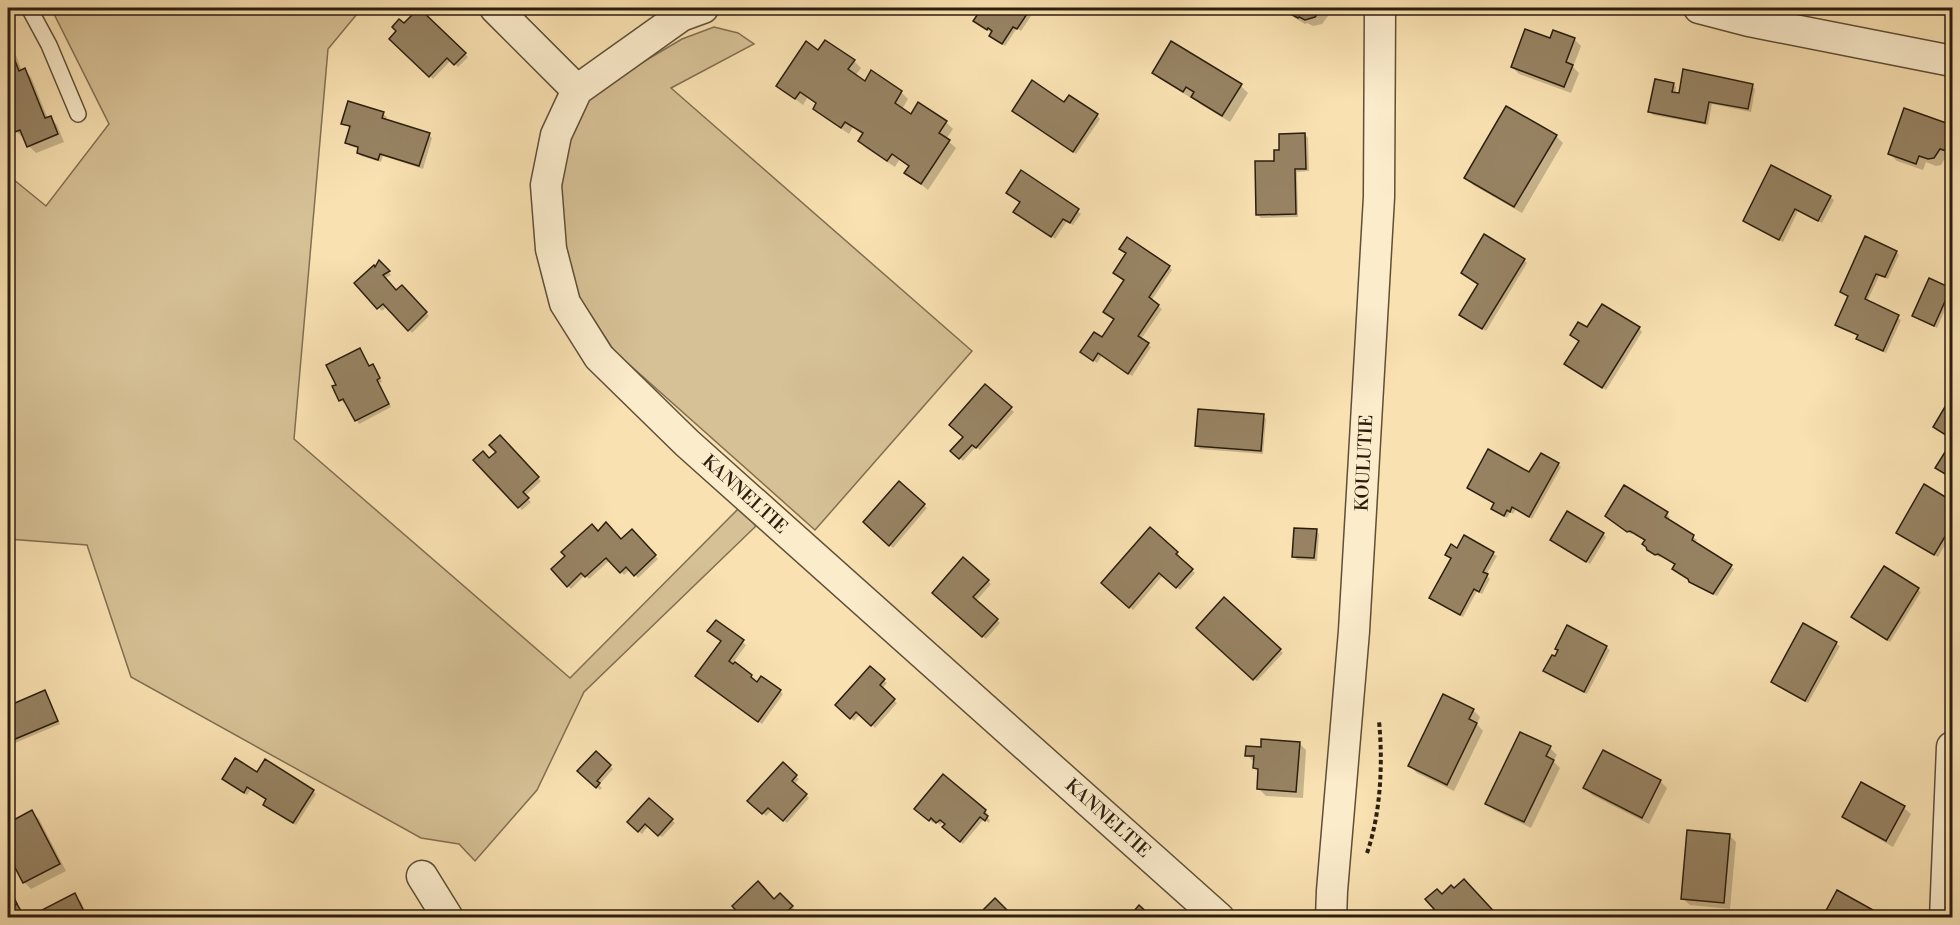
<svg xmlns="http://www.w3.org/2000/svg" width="1960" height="925" viewBox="0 0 1960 925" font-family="'Libre Bodoni',serif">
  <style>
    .green { fill: #d6c095; stroke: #816f52; stroke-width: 1.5 }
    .shadow { fill: #0003 }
    .building { fill: #978363; stroke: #2c1e0e; stroke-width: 1.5 }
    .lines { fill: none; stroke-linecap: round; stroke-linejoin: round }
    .lane-casing { stroke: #5f4f37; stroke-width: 18 }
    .street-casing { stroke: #5f4f37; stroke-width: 33 }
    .path { stroke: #2c1e0e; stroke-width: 4; stroke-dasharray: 4.5 3; stroke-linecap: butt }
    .lane { stroke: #fbeccc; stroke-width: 15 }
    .street { stroke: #fbeccc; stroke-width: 30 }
    .labels { text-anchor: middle; stroke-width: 4.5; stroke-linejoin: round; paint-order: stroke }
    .street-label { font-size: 18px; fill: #2c1e0e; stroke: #fbeccc }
  </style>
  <rect width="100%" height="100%" fill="#f9e1b1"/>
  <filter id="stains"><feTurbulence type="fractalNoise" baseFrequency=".00333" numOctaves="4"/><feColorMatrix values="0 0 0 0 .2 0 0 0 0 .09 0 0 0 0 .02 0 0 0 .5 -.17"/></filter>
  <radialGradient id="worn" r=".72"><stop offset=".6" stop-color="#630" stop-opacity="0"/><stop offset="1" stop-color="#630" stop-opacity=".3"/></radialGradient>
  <g class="green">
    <path d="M51,8H362L328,49L294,439L570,678L740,507L756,526L584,692L537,790L475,861L459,844L421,838L131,677L87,545L8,539V175L46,206L109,124Z"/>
    <path d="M714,27L738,33L754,44L671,88L972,351L815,530L614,351L578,295L560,247L556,188L567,137L592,92L682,39Z"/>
  </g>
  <g class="shadow">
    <path d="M984,8H1021L1031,16L1021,31L1017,28L1005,46L994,38L992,33L975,21Z"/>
    <path d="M1036,8H1053L1047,15Z"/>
    <path d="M1278,8H1334L1322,24L1313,26L1307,23L1305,24Z"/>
    <path d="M419,9L468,57L458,67L451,60L433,79L391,39Z"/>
    <path d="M8,34L22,71L24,70L31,77L48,119L50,118L57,125L64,142L36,153L29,146L25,138H23L16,131L8,110Z"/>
    <path d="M1574,39L1581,46L1573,67L1579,73L1571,93L1519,74L1512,67L1550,40Z"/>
    <path d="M1172,43L1241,86L1248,93L1230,122L1200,104L1192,96L1191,98L1160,79L1153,72Z"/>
    <path d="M819,52L854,61L861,68L855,76L865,83L871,72L901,92L908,99L902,109L911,116L946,122L953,129L946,139L956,148L928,190L906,173L910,167L899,160L895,167L866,148L859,141L864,135L853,127L849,134L822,115L815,108L817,104L807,98L803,105L778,86Z"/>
    <path d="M1673,84L1676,87L1675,94L1752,86L1755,89L1751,112L1712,104L1708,125L1653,115L1650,111Z"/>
    <path d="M349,103L383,114L387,117L385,121L429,135L432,138L423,169L383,156L381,162L361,156L358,153L360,149L350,146L347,143L351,128L342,123Z"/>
    <path d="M1064,104L1097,115L1100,119L1076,154L1017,114Z"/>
    <path d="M1905,109L1952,126V157L1947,155L1941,165L1936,166L1926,162L1923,170L1897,161L1890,154Z"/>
    <path d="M1305,134L1308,138L1309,171L1297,172L1298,217L1261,218L1258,215L1275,162L1281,151Z"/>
    <path d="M1556,136L1563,143L1522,213L1473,185L1466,178Z"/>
    <path d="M1021,172L1081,214L1073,225L1067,221L1055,239L1019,215L1021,203Z"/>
    <path d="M1830,197L1834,200L1822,223L1798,211L1783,242L1745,221Z"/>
    <path d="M1896,252L1899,255L1888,279L1879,276L1867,302L1901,320L1886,353L1861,342L1858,339L1859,336L1837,325L1849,297L1841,292Z"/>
    <path d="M1524,260L1527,263L1486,331L1464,317L1479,284L1463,273Z"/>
    <path d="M380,262L391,275L384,279L397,292L402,287L429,316L412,333L387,306L382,311L356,284L375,269Z"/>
    <path d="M1169,267L1172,270L1151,301L1162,309L1141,339L1151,347L1132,376L1102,355L1097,363L1085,355Z"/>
    <path d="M1950,289L1952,294L1937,328L1914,316Z"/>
    <path d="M1639,328L1642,332L1606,390L1569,367L1588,329Z"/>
    <path d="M360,350L370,367L372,366L376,369L382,382L379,383L391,407L359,424L346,402L344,403L341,400L338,385Z"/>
    <path d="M985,386L1014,412L980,450L976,447L963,461L952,451L964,437Z"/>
    <path d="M1952,397V439L1935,427Z"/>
    <path d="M1263,416L1266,419L1263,454L1200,449L1196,445Z"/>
    <path d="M500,437L541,481L525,496L531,502L522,510L475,460H489L498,452Z"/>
    <path d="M1558,464L1561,467L1532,519L1516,509L1513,514L1510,512L1507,518L1496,511L1495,504L1472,490L1530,474Z"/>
    <path d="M899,483L927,508L893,548L865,522Z"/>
    <path d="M1925,486L1952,503V533L1938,557L1901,536Z"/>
    <path d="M1667,514L1670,517L1667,520L1693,537L1697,540L1694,544L1734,569L1717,596L1694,585L1676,565L1662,556L1659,557L1652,553L1648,550L1646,540L1635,533L1631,534L1610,519Z"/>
    <path d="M1150,529L1177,553L1180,556L1178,558L1195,573L1180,590L1163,575L1133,610L1103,583Z"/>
    <path d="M632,531L658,559L638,578L630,569L624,575L610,560L589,579L585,575L571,589L553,569L598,533L622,541Z"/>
    <path d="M1316,531L1319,534L1317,561L1297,560L1293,556Z"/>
    <path d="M1603,534L1606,537L1590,564L1555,543Z"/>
    <path d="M1464,537L1497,556L1486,575L1490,579L1482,594L1477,591L1463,617L1431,598L1452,559L1446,555L1457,550Z"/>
    <path d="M963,559L991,584L976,601L1000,623L986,639L934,593Z"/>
    <path d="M1884,568L1921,592L1890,642L1856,620Z"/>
    <path d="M1224,599L1283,653L1257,681L1198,628Z"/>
    <path d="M716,622L746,645L733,663L751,676L754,681L780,691L783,694L762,724L701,679L723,641Z"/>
    <path d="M1804,625L1840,646L1808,703L1776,685Z"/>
    <path d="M1606,647L1610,650L1587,694L1548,674L1559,651Z"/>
    <path d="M870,668L887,683L882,689L897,703L875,728L860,714L854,721L837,705Z"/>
    <path d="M45,692L60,724L8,746V708Z"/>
    <path d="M1473,710L1480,717L1477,724L1483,731L1454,791L1417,773L1410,766Z"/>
    <path d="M1299,743L1306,750L1303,798L1266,796L1259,789L1260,773L1255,768L1254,762L1247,755L1262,749Z"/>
    <path d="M1550,748L1557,755L1553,761L1560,768L1531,828L1494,810L1487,803Z"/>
    <path d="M596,753L613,769L599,785L602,788L600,790L579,771Z"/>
    <path d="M783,764L799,779L794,785L809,798L787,823L772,810L766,816L749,801Z"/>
    <path d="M257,774L313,791L316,794L296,825L268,807V800L251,789L247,795L227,782Z"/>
    <path d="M943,776L985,811L988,814L986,816L990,820L989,823L984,819L963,844L947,830L946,824L943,822L940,825L935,820L933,823L919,811Z"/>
    <path d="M1660,781L1667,788L1649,824L1592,795L1585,788Z"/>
    <path d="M649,800L675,823L662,837L648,826L642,834L629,822Z"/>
    <path d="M1904,808L1911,814L1893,847L1851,823L1844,816Z"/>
    <path d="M32,812L39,819L66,871L31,889L24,882L8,851V825Z"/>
    <path d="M1729,835L1736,842L1730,909L1690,905L1682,898Z"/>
    <path d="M9,891L13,894L25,918H8V892Z"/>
    <path d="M74,895L81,902L89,918H42Z"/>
    <path d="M780,895L799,914L795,918H745Z"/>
  </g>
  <g class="building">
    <path d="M419,8L466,53L454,65L447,58L429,77L389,39L396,31L392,27L399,19L404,23Z"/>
    <path d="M982,8H1024L1029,11L1017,29L1013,27L1002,44L989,36L992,31L988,28L987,30L973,21Z"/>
    <path d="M1280,8H1323L1315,17L1305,20L1299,17L1298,18Z"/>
    <path d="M1525,29L1550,38L1553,30L1575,38L1566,62L1573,65L1564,87L1511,67Z"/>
    <path d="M825,40L855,60L848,69L865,81L871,70L902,91L895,103L911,114L918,102L947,121L939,133L950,140L921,184L904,173L909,166L892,154L887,161L858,141L863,133L845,122L841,128L813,109L816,103L800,92L795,99L776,86L806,41L818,50Z"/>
    <path d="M1171,41L1242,84L1222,116L1191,97L1194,92L1186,87L1183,92L1152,73Z"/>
    <path d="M8,43L19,71L25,68L45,118L51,116L58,134L27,147L20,130L15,132L8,114Z"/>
    <path d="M1683,69L1753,84L1748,109L1709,102L1705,123L1648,112L1655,79L1674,83L1672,92L1679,93Z"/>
    <path d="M1032,80L1064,102L1069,95L1098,114L1073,152L1012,111Z"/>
    <path d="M348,101L384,112L382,118L430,133L419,166L380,154L378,160L357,153L358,147L345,143L350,126L341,124Z"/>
    <path d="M1506,106L1557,135L1514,207L1464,178Z"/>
    <path d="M1904,108L1952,125V153L1940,149L1934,158L1928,159L1919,156L1916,164L1888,154Z"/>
    <path d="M1305,133L1306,169H1295L1296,214L1256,215L1255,161H1274V150H1279V134Z"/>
    <path d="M1771,165L1831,196L1818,221L1795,209L1779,240L1743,221Z"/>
    <path d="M1021,170L1079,209L1070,223L1063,219L1051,237L1013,212L1020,202L1006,193Z"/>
    <path d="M1484,234L1525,259L1482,329L1459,315L1478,284L1461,273Z"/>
    <path d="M1865,236L1897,251L1885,277L1876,274L1865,299L1899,315L1883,351L1856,339L1858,335L1835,325L1848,296L1840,292Z"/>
    <path d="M1127,237L1170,266L1149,297L1159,305L1138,336L1149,343L1128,374L1098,353L1093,361L1080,352L1094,332L1102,337L1114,319L1103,312L1124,280L1113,273L1126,253L1119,249Z"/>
    <path d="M379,260L390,271L383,275L396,290L402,285L427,312L408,331L383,304L377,309L354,283L374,265L375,267Z"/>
    <path d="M1929,278L1951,288L1934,326L1912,316Z"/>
    <path d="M1602,304L1640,327L1602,388L1564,364L1579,341L1570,335L1578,322L1587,327Z"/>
    <path d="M360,348L369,366L373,364L380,378L377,380L389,404L355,421L343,399L339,401L332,386L336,385L326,365Z"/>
    <path d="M985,384L1012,407L976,448L972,445L959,459L950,451L963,437L949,425Z"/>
    <path d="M1952,395V439L1933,427Z"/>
    <path d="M1198,409L1264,414L1261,451L1195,446Z"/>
    <path d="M500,435L539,477L523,492L529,498L518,508L473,460L483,451L489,458L496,452L489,445Z"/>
    <path d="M1488,449L1529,472L1541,453L1559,463L1529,517L1512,507L1510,512L1507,510L1504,516L1491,509L1494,503L1467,488Z"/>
    <path d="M1945,452L1952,457V478L1935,468Z"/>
    <path d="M899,481L925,504L889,546L863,522Z"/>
    <path d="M1924,484L1952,501V525L1934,555L1896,533Z"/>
    <path d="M1624,485L1668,512L1665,517L1694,535L1692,540L1732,565L1713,594L1689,582L1688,579L1672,569L1675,564L1658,554L1655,555L1647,550L1646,547L1642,544L1645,540L1630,531L1627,532L1605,516Z"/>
    <path d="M1567,511L1604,533L1586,562L1550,540Z"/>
    <path d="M606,522L621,539L632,529L656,555L634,576L626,567L620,573L606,558L585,577L581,573L567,587L551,569L565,556L561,552L592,524L598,531Z"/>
    <path d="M1150,527L1178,552L1176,554L1193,569L1176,588L1159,573L1129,608L1101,583Z"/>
    <path d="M1294,528L1317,529L1314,558L1292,557Z"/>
    <path d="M1464,535L1494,552L1483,572L1488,574L1479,592L1474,589L1460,615L1429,598L1451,558L1445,555L1451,544L1457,548Z"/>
    <path d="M963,557L989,580L973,597L998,619L982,637L932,593Z"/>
    <path d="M1884,566L1919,588L1887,640L1851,617Z"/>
    <path d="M1224,597L1281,649L1253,680L1196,628Z"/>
    <path d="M716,620L744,640L729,661L733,664L735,662L752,675L751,677L757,682L761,676L781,690L758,722L695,676L721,641L707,631Z"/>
    <path d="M1803,623L1837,642L1805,701L1771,682Z"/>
    <path d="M1567,625L1607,646L1584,692L1543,671L1552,655L1555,656L1558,650L1555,649Z"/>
    <path d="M870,666L885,679L880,685L895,699L871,726L856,712L850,719L835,705Z"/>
    <path d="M45,690L58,721L8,742V706Z"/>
    <path d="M1443,694L1474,709L1469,719L1477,723L1447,785L1408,766Z"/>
    <path d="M1520,732L1551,746L1546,756L1554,760L1524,822L1485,804Z"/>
    <path d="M1261,739L1300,742L1296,792L1257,789L1258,769L1253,768L1254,756H1245L1246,746L1261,747Z"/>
    <path d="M1603,750L1661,780L1642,818L1583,788Z"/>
    <path d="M596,751L611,765L597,781L600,783L596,788L577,771Z"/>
    <path d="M235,758L257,772L265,759L314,790L293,823L263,805L266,799L247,787L244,793L222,779Z"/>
    <path d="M783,762L797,775L792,781L807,794L783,821L768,808L762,814L747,801Z"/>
    <path d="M943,774L986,810L984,813L988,816L985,821L980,817L960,842L942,827L945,824L940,820L936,823L931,818L929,821L914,809Z"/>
    <path d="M1861,782L1905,806L1886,841L1842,817Z"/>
    <path d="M649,798L673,819L658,836L645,824L638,832L627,822Z"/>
    <path d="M32,810L60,864L23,883L8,854V823Z"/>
    <path d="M1687,830L1730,834L1724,903L1681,899Z"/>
    <path d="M1464,879L1500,918H1442L1425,899L1437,889L1442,894L1451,885L1454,888Z"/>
    <path d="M758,881L774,899L780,893L793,906L780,918H773L770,915L767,918H743L732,906Z"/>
    <path d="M10,889L17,904L8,909V890Z"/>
    <path d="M1837,890L1882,915L1880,918H1822Z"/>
    <path d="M75,893L87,918H40L38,912Z"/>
    <path d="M995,898L1008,911L1004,913L1009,918H975Z"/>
    <path d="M17,904L25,918H8V909Z"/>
    <path d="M1139,905L1153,918H1128Z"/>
  </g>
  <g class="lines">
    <defs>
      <path id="lane" d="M29,8L49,45L78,114"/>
      <g id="street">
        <path d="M495,8L577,90"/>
        <path d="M703,8L681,16L577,90L556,135L546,185L551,249L565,303L599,357L687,443L1219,918"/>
        <path d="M1699,8L1749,21L1952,61"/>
        <path d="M422,876L448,918"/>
        <path d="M1331,918L1332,891L1354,631L1379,197L1380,8"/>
        <path d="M1945,918L1952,747"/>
      </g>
    </defs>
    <use href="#lane" class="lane-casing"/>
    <use href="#street" class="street-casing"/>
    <path class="path" d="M1367,853C1381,813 1383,762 1379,721"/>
    <use href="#lane" class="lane"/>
    <use href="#street" class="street"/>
  </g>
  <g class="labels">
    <g class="street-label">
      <text transform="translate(1364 463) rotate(-87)" y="6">KOULUTIE</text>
      <text transform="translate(745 494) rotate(42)" y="6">KANNELTIE</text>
      <text transform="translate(1108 818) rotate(42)" y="6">KANNELTIE</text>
    </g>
  </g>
  <rect width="1960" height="925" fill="none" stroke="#f9e1b1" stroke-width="30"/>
  <rect x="9" y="9" width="1942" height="907" fill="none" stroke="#2c1e0e" stroke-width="3"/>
  <rect x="15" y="15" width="1930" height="895" fill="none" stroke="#2c1e0e" stroke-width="1.5"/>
  <rect width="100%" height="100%" filter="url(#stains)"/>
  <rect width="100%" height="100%" fill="url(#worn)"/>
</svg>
